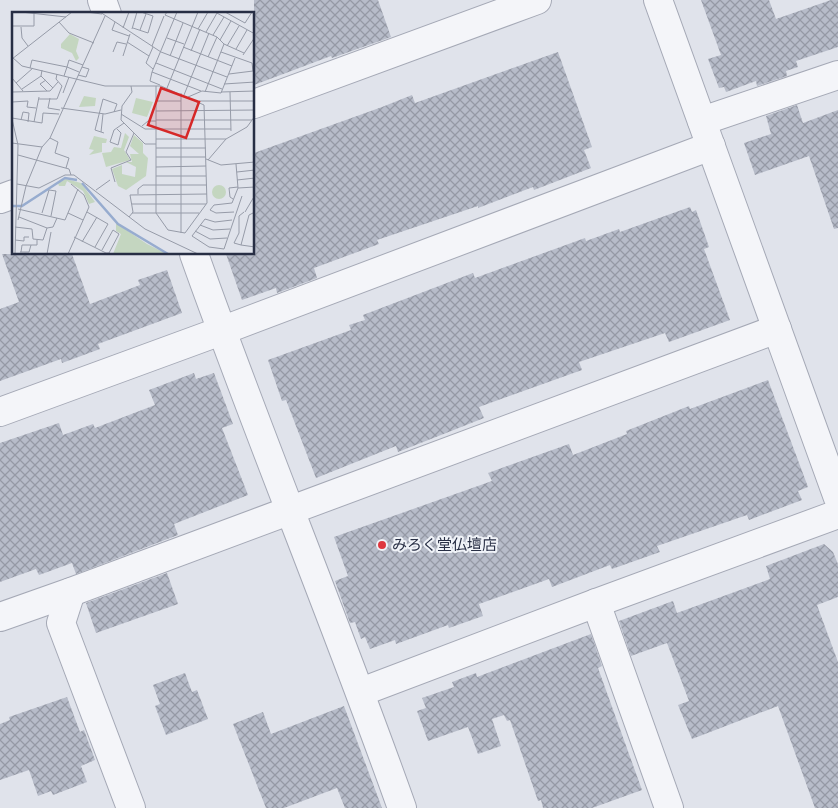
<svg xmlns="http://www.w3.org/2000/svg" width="838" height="808" viewBox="0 0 838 808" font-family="'Nunito Sans','Noto Sans JP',sans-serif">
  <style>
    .building { fill: url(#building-cross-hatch) }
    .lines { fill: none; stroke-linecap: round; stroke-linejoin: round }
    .minor-casing { stroke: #a5a9b6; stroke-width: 30 }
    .minor { stroke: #f4f5f9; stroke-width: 28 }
    .poi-dot { fill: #de373f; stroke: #f0f3f8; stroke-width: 2 }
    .labels { text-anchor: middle; stroke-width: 4; stroke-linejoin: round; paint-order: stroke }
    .poi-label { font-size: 15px; fill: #272e44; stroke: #f0f3f8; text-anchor: start }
    .inset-river { fill: none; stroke: #97accf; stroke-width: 2.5 }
    .inset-road { fill: none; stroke: #969ba8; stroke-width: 1 }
    .view { fill: #d62828; fill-opacity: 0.15; stroke: #d62828; stroke-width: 2.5 }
    .inset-edge { fill: none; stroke: #272e44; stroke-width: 2.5 }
  </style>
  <defs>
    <pattern id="building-cross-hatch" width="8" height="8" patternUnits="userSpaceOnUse" patternTransform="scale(1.25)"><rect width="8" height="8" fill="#b7bcc9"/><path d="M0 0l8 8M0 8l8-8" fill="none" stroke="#9599a5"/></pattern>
  </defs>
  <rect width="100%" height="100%" fill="#e0e3eb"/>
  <g class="building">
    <path d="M254,0H378L391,37L332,58L331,56L254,85Z"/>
    <path d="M701,0H769L776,19L831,0H838V47L796,61L798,67L786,71L787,76L757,86L756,81L726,92L724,87L719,88L708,59L721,55Z"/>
    <path d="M558,52L592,147L584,150L591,168L534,190L533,187L478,208V206L377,240L379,244L314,268L317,278L277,293L276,288L242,300L226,254H254V153L382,107L412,95L415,103Z"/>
    <path d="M797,105L803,123L838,110V228L834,229L809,156L755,175L744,143L771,134L766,116Z"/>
    <path d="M690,207L692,212L696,210L709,247L704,249L730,320L669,342L665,333L579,362L582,370L479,407L484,418L398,452L396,446L316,478L286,400L282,401L268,360L351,330L349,325L365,320L363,315L473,273L475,278L585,238L586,241L619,229L620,232Z"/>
    <path d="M2,254H72L90,304L140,285L138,280L167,270L182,313L98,344L100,349L62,363L61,359L0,381V309L19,302Z"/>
    <path d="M194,373L196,379L214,373L233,424L222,428L248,495L174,524L178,535L76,574L72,563L39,575L36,569L0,582V443L59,423L63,435L93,424L95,428L155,405L149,390Z"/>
    <path d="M768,380L808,487L798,491L802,500L749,520L747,515L657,546L660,552L612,569L610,565L552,587L549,579L479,604L483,616L449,628L448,625L396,644L395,640L370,649L365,637L361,639L355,622L350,623L335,581L348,576L334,537L492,481L488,473L569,444L573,455L627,434L626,431L689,406L690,409Z"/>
    <path d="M824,544L833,552L838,564V597L817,605L838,662V808H815L778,706L692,739L678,705L689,701L667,643L631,656L619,621L673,601L677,613L770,579L766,566Z"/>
    <path d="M167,573L178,604L96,633L86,603Z"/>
    <path d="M591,634L602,666L598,668L642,790L592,808H543L541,800L538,801L510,720L507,721L504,715L492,719L501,746L478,754L468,727L428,741L417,711L426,708L422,698L454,687L452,682L476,673L477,677Z"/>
    <path d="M185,673L192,692L197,690L208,719L166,735L155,706L160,704L153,685Z"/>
    <path d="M67,697L80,732L84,730L95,760L81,766L87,782L53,795L51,791L38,796L29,770L0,780V724L10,720L9,717Z"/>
    <path d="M344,706L382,808H345L337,788L284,808H266L233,724L263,712L271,734Z"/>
  </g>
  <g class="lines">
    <defs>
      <g id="minor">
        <path d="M102,0L107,14"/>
        <path d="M658,0L838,498"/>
        <path d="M254,104L537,0"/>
        <path d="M702,121L838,75"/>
        <path d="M0,199L14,194"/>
        <path d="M194,254C260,440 336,622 402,808"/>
        <path d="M0,412L221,331L711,146"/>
        <path d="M71,592L61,623L131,808"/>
        <path d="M596,603L669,808"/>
        <path d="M0,617L71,592L777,329"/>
        <path d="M361,692L596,603L838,514"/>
      </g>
    </defs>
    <use href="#minor" class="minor-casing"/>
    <use href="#minor" class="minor"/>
  </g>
  <circle class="poi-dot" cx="382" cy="545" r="5"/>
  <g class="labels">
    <g class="poi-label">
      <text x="392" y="550">みろく堂仏壇店</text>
    </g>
  </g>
  <g transform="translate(12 12)">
    <rect width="242" height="242" fill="#e0e3eb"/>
    <path d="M72,84L84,86L83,94L67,95Z" fill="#c4d6c0"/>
    <path d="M58,22L67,27L64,39L67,46L64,49L60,41L49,36V32ZM124,86L141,90L135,105L120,101ZM113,121L117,125L112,138L118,148L94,155L90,141L99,140L102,135L109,136ZM122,123L131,131V141L136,146L134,164L114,178L106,174L100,157L110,153V162L123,165L124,155L114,150H120L118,142H127L118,134ZM54,167L69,171L83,190L77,192L71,179L55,169L53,174H47L46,171ZM104,211L135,232L155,242H101L109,222L104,219Z" fill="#c4d6c0"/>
    <path d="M82,124L95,127L94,131H90V140L77,143L82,138L77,137Z" fill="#c4d6c0"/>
    <path d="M200 180a7 7 0 1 1 14 0a7 7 0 1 1-14 0Z" fill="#c4d6c0"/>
    <path class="inset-river" d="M70,171L106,212L156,242M0,194H10L53,166L65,168"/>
    <path class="inset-road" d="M9,0L54,5M74,0L90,2M88,0L149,40L215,65M155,0L153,3L205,25L212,32L232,41M203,0L243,22M213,0L233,11L240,0M47,10L57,21L82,31M103,10L100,18L117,24M0,14H22V0M9,15L10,26L16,34M111,16L117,0M121,16L136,21L141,4L129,0M120,17L125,0M186,17L196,0M128,18L134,2M194,20L205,1M201,23L212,5M155,26L172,32M208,28L219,9M115,30L137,44M140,34L152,4M215,34L227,14M141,35L134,51L141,57M171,35L220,54M224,37L235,18M179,39L188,17M101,40L105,30L114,32M209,40L240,51L241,59L217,62M231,43L243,25M111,44L118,22M158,44L171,11M0,45L10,54L93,74H149L192,93L195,191L173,221L156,218L144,201V74M196,45L205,25M0,47L60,0M144,51L210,77M18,56L20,48L55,55L52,64M67,60L55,55L57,48L71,53M140,60L189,79M66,63L74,65L77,57L70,55M29,64L41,76M0,66L11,79M34,68L28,72L35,79M4,71L21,56M212,72L243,70M148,73L138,69L140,60L165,0M119,74L120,80L110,94L109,108L133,132H144M155,76L186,0M10,77L29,64L30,58M0,80L38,79L46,70M193,80L212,32M209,80L243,79M218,80L219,119M51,81L57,65M169,81V221M172,83L197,21M176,85L190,79L209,81L223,46M38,86L36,96L48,98M27,87H45L50,74L44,67L45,62M144,89H169M187,89H243M0,90L16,89L15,95L24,96M49,96L93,102L109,98M144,99L243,98M109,102L133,117H219M0,106L30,111L31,101L47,102M0,107L6,133L3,242M9,108L11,100L17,101L16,110M144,108H240M22,110L27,85M130,114L136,109H144M105,117L109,121L106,133L98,130L102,118L112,111M89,120L91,102M92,121L83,118L91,87L105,92L102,100M38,126L46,130L43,141L57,146L54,156M144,127H214M0,131L30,135M144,136H194M6,143L57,157L59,163M144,145H194M194,147L209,153L243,150M196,148L214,127L235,115L243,104M144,155L194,154M225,160L243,158M144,164H194M225,168L243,166M103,170L99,156L119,148L114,140L122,121M5,172L27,176L53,163H62L133,217L186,242M226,176L243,175M84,178L98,168M126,182V177L131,173H195M221,187L218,185L217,176L226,175M120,192H194M6,197L53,208L66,177M75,200L96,212L83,235M222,200L204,201L198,198L202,193L220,191L226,176L224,152M233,200L243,183M243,200L237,203L229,233L243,235M30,201L37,178L44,179L39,204M56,201L71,208M120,201H187M7,205L35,216M117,205L121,200L118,183L195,182M6,208L14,174L30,135L38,126L93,4M220,208L203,210L193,207L180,224L197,235L212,237L230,184M188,213L201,218L218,217M3,215L20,217L21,227L31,228L35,216L41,215L45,206M183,219L198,227L215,226M62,225L94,241H97L107,222L101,218L90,238M3,228L12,229V225H17M70,230L85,205M229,233L222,231L227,221V204L232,200M8,240H17L19,233M9,240L10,233H25V228M35,242L39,220M56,242L77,195L72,183L59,172"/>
    <path class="view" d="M149,76L187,90L174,126L136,113Z"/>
    <rect width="242" height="242" class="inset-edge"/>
  </g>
</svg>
